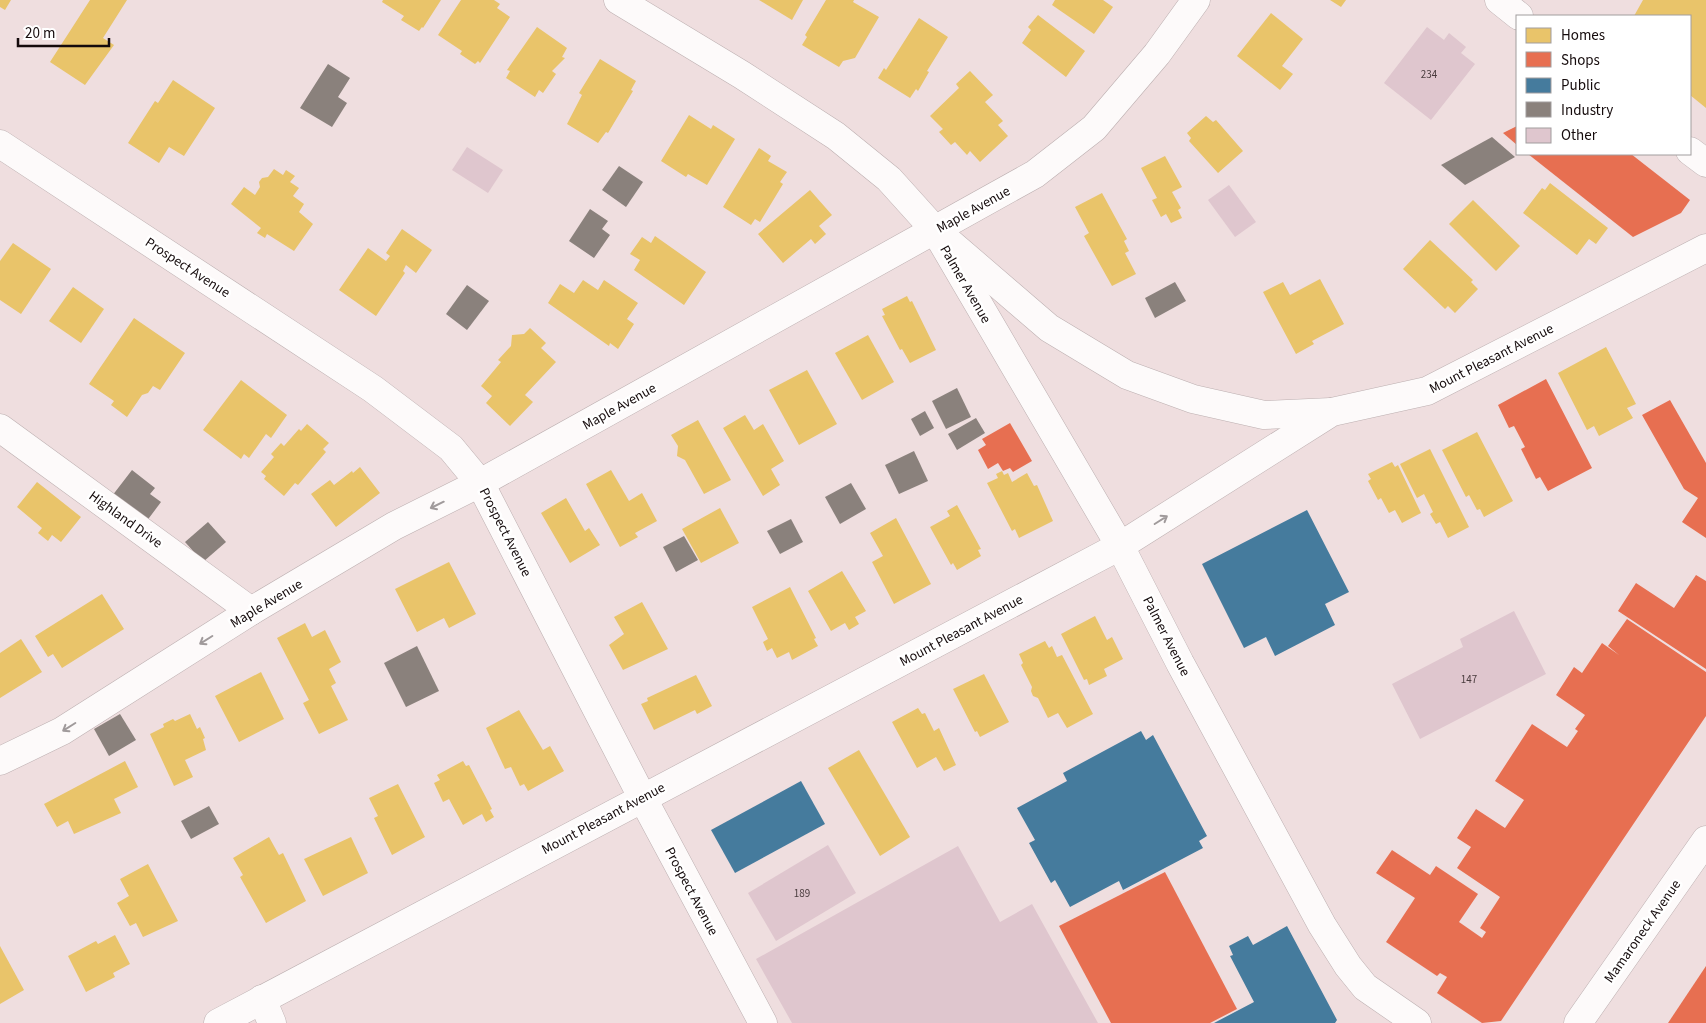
<svg xmlns="http://www.w3.org/2000/svg" width="1706" height="1023" viewBox="0 0 1706 1023" font-family="'Source Sans 3',sans-serif">
  <style>
    .homes { fill: #e9c46a }
    .shops { fill: #e76f51 }
    .public { fill: #457b9d }
    .industry { fill: #8a817c }
    .building { fill: #dfc6ce }
    .lines { fill: none; stroke-linecap: round; stroke-linejoin: round }
    .minor-casing { stroke: #bcafb0; stroke-width: 29 }
    .major-casing { stroke: #bcafb0; stroke-width: 29 }
    .minor { stroke: #fdfafa; stroke-width: 28 }
    .major { stroke: #fdfafa; stroke-width: 28 }
    .oneway { stroke: #a09a9b }
    .labels { text-anchor: middle; stroke-width: 5; stroke-linejoin: round; paint-order: stroke }
    .number-label { font-size: 11px; fill: #4a3c3e }
    .street-label { font-size: 14px; fill: #150b0c; stroke: #fff }
  </style>
  <rect width="100%" height="100%" fill="#efdedf"/>
  <g class="homes">
    <path d="M0,0H11L5,10L0,7Z"/>
    <path d="M90,0H127L103,38L114,45L85,85L50,62Z"/>
    <path d="M383,0H441L423,28L422,27L419,31L401,20L404,16L382,2Z"/>
    <path d="M461,0H494L500,4L497,8L510,17L480,63L478,61L475,64L460,54L462,51L438,35Z"/>
    <path d="M759,0H803L792,20Z"/>
    <path d="M826,0H854L853,2L879,17L855,58L843,61L839,67L802,45L807,37L805,35Z"/>
    <path d="M1055,0H1103L1113,7L1094,34L1052,5Z"/>
    <path d="M1330,0H1346L1341,7Z"/>
    <path d="M1643,0H1706V108L1690,95V16H1634Z"/>
    <path d="M1271,13L1303,39L1282,66L1293,74L1280,90L1237,56Z"/>
    <path d="M1038,15L1085,51L1066,77L1022,43L1031,30L1028,27Z"/>
    <path d="M919,18L948,37L927,71L929,72L918,91L916,89L910,98L878,78L884,68L886,70Z"/>
    <path d="M537,27L567,48L562,57L565,58L552,71L556,74L543,93L539,90L535,97L506,78L510,71L507,70Z"/>
    <path d="M600,59L636,81L631,90L633,91L608,133L606,132L598,143L567,124L582,95L579,93Z"/>
    <path d="M970,71L993,95L985,102L1003,121L998,125L1008,136L980,162L970,151L967,155L955,142L951,145L939,132L943,129L930,116L959,88L956,84Z"/>
    <path d="M173,80L215,108L184,156L169,147L159,163L128,143L155,101L158,103Z"/>
    <path d="M689,115L711,129L713,125L735,139L707,185L688,174L686,177L661,161Z"/>
    <path d="M1206,116L1213,122L1216,120L1243,151L1218,173L1189,141L1191,138L1187,133Z"/>
    <path d="M759,148L771,156L768,161L787,172L780,182L783,184L760,222L755,219L751,225L723,207Z"/>
    <path d="M1165,156L1182,187L1172,192L1181,208L1178,210L1182,218L1171,223L1166,214L1161,217L1152,200L1157,198L1141,168Z"/>
    <path d="M274,169L283,175L286,170L295,176L290,182L299,188L293,196L304,204L299,212L313,224L294,251L267,234L265,238L257,233L261,228L231,204L244,187L255,195L260,187L259,182L262,178L268,177Z"/>
    <path d="M1550,183L1608,228L1596,244L1589,239L1577,255L1523,213L1542,188L1545,190Z"/>
    <path d="M810,190L832,215L819,226L826,234L815,244L811,239L783,263L758,234Z"/>
    <path d="M1102,193L1127,239L1124,241L1129,251L1125,253L1136,274L1112,286L1084,236L1089,233L1075,207Z"/>
    <path d="M1473,200L1520,246L1496,271L1449,224Z"/>
    <path d="M402,229L432,250L416,273L406,265L403,271L405,273L376,316L339,290L368,248L386,261L390,256L386,253Z"/>
    <path d="M655,236L706,272L684,305L634,270L640,260L630,254L642,237L651,243Z"/>
    <path d="M1430,240L1473,280L1471,282L1478,289L1455,313L1448,306L1445,309L1403,269Z"/>
    <path d="M13,243L51,269L21,314L0,300V261Z"/>
    <path d="M1320,279L1344,324L1312,341L1314,344L1296,354L1263,292L1283,282L1290,295Z"/>
    <path d="M583,280L598,290L604,280L638,303L627,319L634,324L618,349L610,343L609,346L548,303L560,284L574,293Z"/>
    <path d="M73,287L104,309L81,343L49,321Z"/>
    <path d="M907,296L910,302L912,301L936,350L910,363L902,349L900,350L882,316L885,315L882,309Z"/>
    <path d="M134,318L185,353L160,390L153,386L148,393L142,395L127,417L111,405L114,401L89,384Z"/>
    <path d="M530,328L546,343L541,348L556,362L525,395L533,402L510,426L486,403L492,396L481,386L501,362L498,360L511,346L512,335L524,334Z"/>
    <path d="M868,335L894,382L862,400L835,353Z"/>
    <path d="M1606,347L1636,404L1627,408L1633,418L1599,436L1594,426L1587,430L1558,373Z"/>
    <path d="M807,370L837,424L799,445L769,390Z"/>
    <path d="M241,380L287,415L271,438L266,434L249,458L244,454L241,459L203,430Z"/>
    <path d="M745,415L754,430L763,424L784,461L771,469L780,485L763,496L723,428Z"/>
    <path d="M698,420L731,480L704,494L685,460L677,456L678,446L671,435Z"/>
    <path d="M307,424L329,443L323,449L326,452L298,485L295,483L284,496L264,479L266,476L261,472L274,457L271,454L281,443L284,446L299,429L301,431Z"/>
    <path d="M1477,432L1513,501L1484,517L1480,509L1477,510L1469,495L1466,497L1442,450Z"/>
    <path d="M1430,449L1469,527L1448,538L1440,522L1436,524L1430,514L1433,512L1424,494L1417,498L1400,464Z"/>
    <path d="M1392,462L1395,467L1398,465L1421,513L1402,523L1395,510L1389,513L1381,498L1378,500L1368,481L1371,479L1368,474Z"/>
    <path d="M360,467L380,493L336,527L311,494L330,480L334,485L352,471L353,473Z"/>
    <path d="M611,470L629,501L642,493L657,521L635,533L638,537L620,547L586,484Z"/>
    <path d="M1002,471L1004,475L1008,473L1012,482L1027,473L1034,486L1037,485L1053,521L1019,538L1015,529L1012,531L987,483L998,478L996,474Z"/>
    <path d="M37,482L81,517L61,542L52,535L48,541L38,533L42,528L17,507Z"/>
    <path d="M566,498L585,531L589,528L600,545L570,563L541,513Z"/>
    <path d="M957,505L981,549L978,550L981,556L957,570L953,563L951,565L930,527L950,516L947,511Z"/>
    <path d="M720,508L739,543L701,563L682,529Z"/>
    <path d="M896,518L931,584L894,604L872,562L883,556L870,533Z"/>
    <path d="M449,562L476,614L449,628L444,618L417,632L395,589Z"/>
    <path d="M842,571L866,611L855,617L859,624L849,630L845,623L831,631L808,591Z"/>
    <path d="M790,587L816,638L814,639L818,646L792,660L789,652L777,658L772,648L767,651L763,642L768,639L752,607Z"/>
    <path d="M102,594L124,629L62,668L53,654L48,657L35,636Z"/>
    <path d="M642,602L668,649L623,670L609,645L624,634L614,617Z"/>
    <path d="M1095,616L1107,640L1112,637L1123,659L1104,669L1107,676L1089,685L1087,679L1084,680L1061,634Z"/>
    <path d="M305,623L312,637L325,630L341,662L329,669L336,683L331,686L348,720L319,734L303,703L309,700L277,638Z"/>
    <path d="M21,639L42,672L0,698V653Z"/>
    <path d="M1045,641L1049,648L1052,646L1057,657L1062,655L1093,714L1067,728L1058,713L1048,718L1038,698L1033,696L1031,691L1032,687L1021,665L1023,663L1019,654Z"/>
    <path d="M261,672L284,719L239,742L215,696Z"/>
    <path d="M984,674L1009,722L980,737L977,731L975,732L953,689Z"/>
    <path d="M696,675L712,706L697,714L695,710L654,730L641,704L648,701L647,698Z"/>
    <path d="M918,708L922,714L925,713L934,731L939,728L956,765L944,771L936,757L917,768L892,722Z"/>
    <path d="M519,710L543,750L550,746L564,771L528,791L524,784L520,786L511,767L505,769L486,728Z"/>
    <path d="M190,714L197,729L200,727L205,738L203,739L206,750L185,760L193,777L174,786L150,734L164,727L163,724L173,719L175,721Z"/>
    <path d="M859,750L910,837L880,856L828,768Z"/>
    <path d="M125,761L138,787L114,799L121,813L74,834L68,821L57,827L44,804Z"/>
    <path d="M463,761L466,766L469,765L492,809L490,810L494,817L486,822L482,814L463,825L449,799L443,802L434,783L440,780L437,775Z"/>
    <path d="M398,784L425,837L392,855L374,818L378,816L369,798Z"/>
    <path d="M269,837L279,855L283,853L306,901L266,923L240,877L243,875L233,858Z"/>
    <path d="M351,837L368,873L323,896L304,859Z"/>
    <path d="M148,864L178,921L143,937L136,923L130,926L117,903L129,896L120,879Z"/>
    <path d="M115,935L130,964L113,973L115,977L86,992L68,956L96,941L98,944Z"/>
    <path d="M0,946L24,990L0,1004Z"/>
  </g>
  <g class="shops">
    <path d="M1517,126V145L1503,133Z"/>
    <path d="M1528,154H1631L1690,200L1681,213L1633,237Z"/>
    <path d="M1546,379L1592,468L1548,491L1540,477L1536,479L1521,449L1525,447L1514,426L1509,428L1498,405Z"/>
    <path d="M1670,400L1706,463V538L1682,522L1698,498L1684,489L1642,415Z"/>
    <path d="M1010,423L1032,461L1013,472L1010,468L1003,471L998,463L988,469L978,450L986,445L982,439Z"/>
    <path d="M1696,575L1706,581V669L1618,611L1636,583L1674,608Z"/>
    <path d="M1627,619L1706,672V716L1501,1021L1482,1023L1437,993L1447,977L1440,973L1437,976L1386,942L1415,898L1376,873L1392,850L1430,875L1436,866L1478,894L1459,922L1482,938L1486,932L1480,928L1500,897L1457,868L1471,847L1457,838L1476,809L1505,828L1524,800L1495,781L1532,724L1567,747L1578,731L1575,729L1585,715L1556,695L1574,667L1582,673L1602,643L1619,655L1608,646Z"/>
    <path d="M1165,872L1237,1009L1210,1023H1111L1059,926Z"/>
    <path d="M1706,966V1023H1668Z"/>
  </g>
  <g class="public">
    <path d="M1307,510L1349,592L1325,604L1335,625L1275,656L1266,637L1244,648L1202,564Z"/>
    <path d="M1141,731L1146,740L1153,735L1207,836L1199,841L1203,848L1123,890L1119,881L1070,907L1055,880L1051,883L1029,843L1035,840L1017,808L1067,781L1063,773Z"/>
    <path d="M801,781L825,824L735,873L711,830Z"/>
    <path d="M1287,926L1337,1020L1335,1023H1214L1254,1002L1230,956L1233,955L1229,946L1248,936L1253,945Z"/>
  </g>
  <g class="industry">
    <path d="M328,64L350,78L338,97L347,103L332,127L300,108Z"/>
    <path d="M1492,137L1515,157L1465,185L1441,165Z"/>
    <path d="M619,166L643,182L626,207L602,190Z"/>
    <path d="M590,209L608,221L602,229L610,235L594,258L569,241Z"/>
    <path d="M1175,282L1186,301L1155,318L1145,298Z"/>
    <path d="M467,285L489,301L467,330L446,314Z"/>
    <path d="M957,388L971,417L946,429L932,401Z"/>
    <path d="M925,411L934,428L920,436L911,419Z"/>
    <path d="M976,418L985,433L957,450L948,434Z"/>
    <path d="M914,451L928,481L899,494L885,465Z"/>
    <path d="M132,470L155,488L150,494L161,502L146,522L112,496Z"/>
    <path d="M851,483L866,509L840,524L825,497Z"/>
    <path d="M791,519L803,542L780,554L767,531Z"/>
    <path d="M208,522L226,542L203,562L185,542Z"/>
    <path d="M684,536L698,560L676,572L663,547Z"/>
    <path d="M417,646L439,691L406,707L384,663Z"/>
    <path d="M120,714L136,740L109,756L94,729Z"/>
    <path d="M209,806L219,824L191,839L181,821Z"/>
  </g>
  <g class="building">
    <path d="M1427,27L1444,40L1449,33L1466,47L1461,53L1475,64L1431,120L1384,83Z"/>
    <path d="M467,147L503,170L488,193L452,170Z"/>
    <path d="M1229,185L1256,222L1235,237L1208,200Z"/>
    <path d="M1514,611L1546,674L1420,739L1392,684L1463,647L1460,639Z"/>
    <path d="M828,845L856,893L776,941L748,893Z"/>
    <path d="M958,846L1000,922L1032,904L1098,1023H792L756,959Z"/>
  </g>
  <g class="lines">
    <defs>
      <g id="minor">
        <path d="M618,0L742,75L836,136L889,179L935,230L1049,328L1127,375L1193,399L1264,415L1331,412"/>
        <path d="M1499,0L1519,16"/>
        <path d="M0,144L373,389L451,448L480,483L642,797L763,1023"/>
        <path d="M1690,151L1706,163"/>
        <path d="M935,230L1120,546L1180,663L1322,925L1348,966L1365,987L1417,1023"/>
        <path d="M0,428L251,611"/>
        <path d="M0,761L62,731L251,611L394,526L480,483L1035,174L1094,128L1157,54L1196,0"/>
        <path d="M262,999L272,1023"/>
        <path d="M218,1023L1120,546L1332,412L1427,391L1706,248"/>
      </g>
      <path id="major" d="M1578,1023L1706,840"/>
    </defs>
    <use href="#minor" class="minor-casing"/>
    <use href="#major" class="major-casing"/>
    <use href="#minor" class="minor"/>
    <use href="#major" class="major"/>
  </g>
  <defs><path id="oneway-shaft" d="M-6 0H5M1.5-3L5.5 0L1.5 3" fill="none" stroke-width="1.6" stroke-linecap="round" stroke-linejoin="round" transform="scale(1.25)"/></defs>
  <g class="oneway">
    <use href="#oneway-shaft" transform="translate(437 505) rotate(154)"/>
    <use href="#oneway-shaft" transform="translate(1161 520) rotate(-32)"/>
    <use href="#oneway-shaft" transform="translate(206 640) rotate(148)"/>
    <use href="#oneway-shaft" transform="translate(69 727) rotate(148)"/>
  </g>
  <g class="labels">
    <g class="number-label">
      <text x="1429" y="78">234</text>
      <text x="1469" y="683">147</text>
      <text x="802" y="897">189</text>
    </g>
    <g class="street-label">
      <text transform="translate(973 209) rotate(-29)" y="5">Maple Avenue</text>
      <text transform="translate(188 267) rotate(33)" y="5">Prospect Avenue</text>
      <text transform="translate(966 284) rotate(60)" y="5">Palmer Avenue</text>
      <text transform="translate(1491 358) rotate(-27)" y="5">Mount Pleasant Avenue</text>
      <text transform="translate(619 406) rotate(-29)" y="5">Maple Avenue</text>
      <text transform="translate(126 519) rotate(36)" y="5">Highland Drive</text>
      <text transform="translate(506 532) rotate(63)" y="5">Prospect Avenue</text>
      <text transform="translate(266 603) rotate(-31)" y="5">Maple Avenue</text>
      <text transform="translate(961 630) rotate(-28)" y="5">Mount Pleasant Avenue</text>
      <text transform="translate(1167 636) rotate(63)" y="5">Palmer Avenue</text>
      <text transform="translate(603 818) rotate(-28)" y="5">Mount Pleasant Avenue</text>
      <text transform="translate(692 891) rotate(62)" y="5">Prospect Avenue</text>
      <text transform="translate(1642 931) rotate(-55)" y="5">Mamaroneck Avenue</text>
    </g>
  </g>
  <rect x="1516" y="15" width="175" height="140" fill="#ffffff" stroke="#a19d9e"/>
  <rect x="1526" y="28" width="25" height="15" fill="#e9c46a" stroke="#a19d9e"/>
  <text x="1561" y="40" font-size="15" fill="#150b0c">Homes</text>
  <rect x="1526" y="52" width="25" height="15" fill="#e76f51" stroke="#a19d9e"/>
  <text x="1561" y="65" font-size="15" fill="#150b0c">Shops</text>
  <rect x="1526" y="78" width="25" height="15" fill="#457b9d" stroke="#a19d9e"/>
  <text x="1561" y="90" font-size="15" fill="#150b0c">Public</text>
  <rect x="1526" y="102" width="25" height="15" fill="#8a817c" stroke="#a19d9e"/>
  <text x="1561" y="115" font-size="15" fill="#150b0c">Industry</text>
  <rect x="1526" y="128" width="25" height="15" fill="#dfc6ce" stroke="#a19d9e"/>
  <text x="1561" y="140" font-size="15" fill="#150b0c">Other</text>
  <path d="M18 38v8h91v-8" fill="none" stroke="#150b0c" stroke-width="2.5"/>
  <text x="25" y="38" font-size="15" fill="#150b0c" stroke="#ffffff" stroke-width="4" paint-order="stroke">20 m</text>
</svg>
